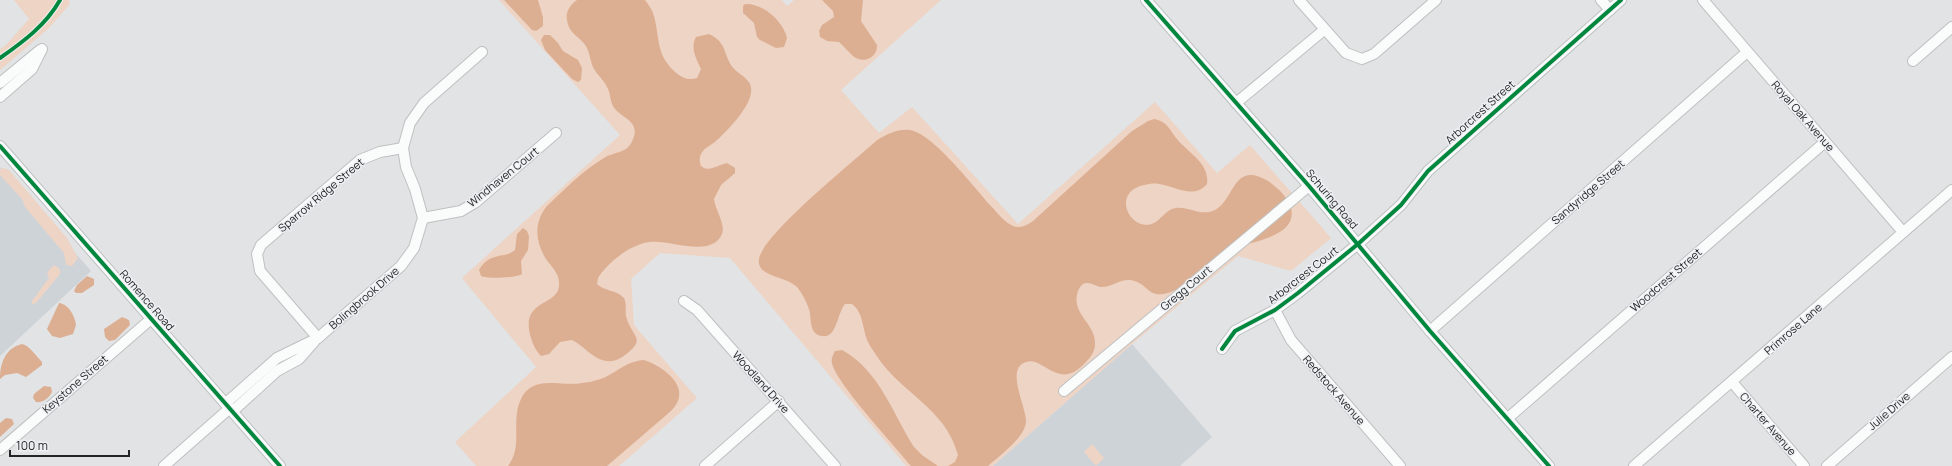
<svg xmlns="http://www.w3.org/2000/svg" width="1952" height="466" viewBox="0 0 1952 466" font-family="Manrope,sans-serif">
  <style>
    .built { fill: #ced3d8 }
    .green { fill: #eed4c5 }
    .forest { fill: #ddaf92 }
    .lines { fill: none; stroke-linecap: round; stroke-linejoin: round }
    .minor-casing { stroke: #bfc0c1; stroke-width: 12 }
    .minor { stroke: #fafbfb; stroke-width: 10 }
    .cycleway-casing { stroke: #eef0f3; stroke-width: 6 }
    .cycleway { stroke: #00873e; stroke-width: 4 }
    .labels { text-anchor: middle; stroke-width: 3; stroke-linejoin: round; paint-order: stroke }
    .street-label { font-size: 11px; fill: #242525; stroke: #eef0f3 }
  </style>
  <rect width="100%" height="100%" fill="#e1e3e4"/>
  <g class="built">
    <path d="M0,167L91,271L0,356Z"/>
    <path d="M1132,344L1212,437L1180,466H993Z"/>
  </g>
  <g class="green">
    <path d="M14,0H69L70,4L48,29L0,70V49L6,45L29,19Z"/>
    <path d="M499,0H782L787,6L794,0H941L841,90L879,133L912,107L1018,224L1155,102L1217,173L1250,145L1331,238L1291,271L1238,256L1132,344L993,466H906L730,258L660,253L631,279L634,325L697,398L619,466H476L455,442L536,367L462,278L620,135Z"/>
    <path d="M4,168L9,170L67,238L78,258L72,266L66,265L64,253L25,207L22,199L0,175V169Z"/>
    <path d="M54,265L60,269V274L36,303L32,304V301L49,278L47,272Z"/>
    <path d="M1092,444L1104,458L1096,466L1084,452Z"/>
  </g>
  <g class="forest">
    <path d="M504,0H538L543,17V26L536,31L532,30Z"/>
    <path d="M577,0H645C648,4 651,8 653,13C661,38 654,56 679,75C685,79 689,80 697,78L701,69C696,58 690,48 696,37L709,34C726,42 723,51 731,65C736,73 746,76 750,84C758,101 726,132 715,142C711,145 706,147 703,151C699,156 699,160 701,166C709,173 717,165 727,163L735,168V173L721,185L714,199C715,209 726,225 722,234C711,259 669,239 650,242C631,244 608,262 598,278L597,284C605,292 616,289 624,298C627,304 625,310 626,316C631,337 648,338 625,355C620,359 613,362 607,361C594,360 584,346 572,340L560,342L549,354L541,356C536,351 533,345 531,338C519,299 557,307 559,286C560,273 552,268 546,259C535,242 534,223 546,207C564,190 582,171 604,158C615,151 628,154 633,139C640,122 624,119 615,109C610,103 611,96 608,89C605,81 598,76 594,69C590,62 590,53 586,46C579,36 569,34 567,20C565,12 571,4 577,0Z"/>
    <path d="M822,0H863L861,21L877,45C877,51 875,55 870,58C855,65 849,50 839,42L827,41L820,37L819,31L822,25L834,17L833,11Z"/>
    <path d="M745,4C763,3 783,21 787,38L784,47L776,48L760,40L757,37L754,23L743,13V6Z"/>
    <path d="M544,35H550L558,43L563,51L578,60L582,68L581,80L578,82L572,79L545,50L541,40Z"/>
    <path d="M1154,119C1168,122 1169,129 1177,139C1188,153 1210,163 1207,184C1193,200 1175,186 1159,184C1154,183 1149,184 1144,185C1109,193 1132,234 1154,223C1162,219 1166,209 1176,208C1188,206 1202,217 1215,210C1235,199 1233,160 1268,181C1277,187 1288,197 1291,208C1299,239 1244,242 1227,251C1210,260 1191,277 1176,290C1146,303 1151,283 1130,280C1119,279 1111,288 1100,287C1095,286 1089,281 1083,284C1080,286 1079,289 1078,291C1070,314 1096,323 1095,344C1095,351 1091,357 1086,362C1056,395 1042,350 1022,364C1008,373 1026,407 1026,421C1026,437 999,456 988,466H948L955,462L958,455C945,407 901,394 876,355C874,351 870,347 868,342C862,329 864,313 852,304H845C837,313 837,339 822,336C808,334 812,318 809,309C806,301 802,293 797,287C786,276 756,277 759,259C763,234 853,162 876,141C887,134 897,129 910,130C932,133 975,188 990,205C997,212 1004,222 1013,226C1020,229 1027,225 1033,221L1132,131L1148,121Z"/>
    <path d="M523,228L527,231L529,236L528,250L521,261L522,274C516,278 487,279 481,276L479,270C490,251 505,259 515,250L517,234Z"/>
    <path d="M87,276L94,279V285L82,293H76L74,291L77,285Z"/>
    <path d="M59,303C69,304 75,317 76,325L73,334L60,338L52,336L47,329Z"/>
    <path d="M122,317L129,320L130,325L115,340L109,341L105,337L104,329Z"/>
    <path d="M22,344C30,346 36,356 42,362V365L26,377L17,373L5,375L0,379C0,364 5,348 22,344Z"/>
    <path d="M842,350C879,370 893,414 914,447L922,455L938,466H911C896,447 835,382 832,363C831,358 833,355 835,351Z"/>
    <path d="M644,360C665,367 694,389 671,411L607,466H508C524,445 510,422 521,399C533,374 561,387 582,383C592,382 603,379 611,374C623,367 630,361 644,360Z"/>
    <path d="M44,386L51,387L52,392C49,398 43,403 36,402L33,398L34,394Z"/>
    <path d="M6,418L12,419L14,424L0,437V423Z"/>
  </g>
  <g class="lines">
    <defs>
      <g id="minor">
        <path d="M1146,0L1309,186L1430,331L1549,466"/>
        <path d="M1299,0L1346,53L1362,59L1374,54L1436,0"/>
        <path d="M1601,0L1610,10"/>
        <path d="M1703,0L1903,232"/>
        <path d="M1913,61L1952,27"/>
        <path d="M0,83L40,50"/>
        <path d="M0,97L32,69L42,49"/>
        <path d="M1236,103L1324,30"/>
        <path d="M0,146L280,466"/>
        <path d="M423,218L461,211L476,202L556,133"/>
        <path d="M684,301L697,310L835,466"/>
        <path d="M1275,310L1291,340L1400,466"/>
        <path d="M1430,331L1747,52"/>
        <path d="M318,338L260,271L257,254L261,245L360,160L380,152L403,148"/>
        <path d="M1222,349L1235,331L1275,310L1298,293L1358,244L1401,205L1428,171L1621,0"/>
        <path d="M1732,382L1804,466"/>
        <path d="M1064,391L1309,186"/>
        <path d="M226,403L277,358L318,338L401,266L414,248L423,218L415,189L406,167L403,148L410,123L424,103L482,52"/>
        <path d="M233,411L277,371L299,359L314,342"/>
        <path d="M1508,418L1825,142"/>
        <path d="M0,450L151,319"/>
        <path d="M164,466L230,408"/>
        <path d="M705,466L779,401"/>
        <path d="M1634,466L1952,190"/>
        <path d="M1827,466L1952,357"/>
      </g>
    </defs>
    <use href="#minor" class="minor-casing"/>
    <use href="#minor" class="minor"/>
    <defs>
      <g id="cycleway">
        <path d="M1146,0L1309,186L1430,331L1549,466"/>
        <path d="M0,58C23,42 46,25 60,0"/>
        <path d="M0,146L280,466"/>
        <path d="M1222,349L1235,331L1275,310L1298,293L1358,244L1401,205L1428,171L1621,0"/>
      </g>
    </defs>
    <use href="#cycleway" class="cycleway-casing"/>
    <use href="#cycleway" class="cycleway"/>
  </g>
  <g class="labels">
    <g class="street-label">
      <text transform="translate(1480 112) rotate(-42)" y="4">Arborcrest Street</text>
      <text transform="translate(1803 116) rotate(49)" y="4">Royal Oak Avenue</text>
      <text transform="translate(503 177) rotate(-39)" y="4">Windhaven Court</text>
      <text transform="translate(1588 192) rotate(-41)" y="4">Sandyridge Street</text>
      <text transform="translate(321 195) rotate(-40)" y="4">Sparrow Ridge Street</text>
      <text transform="translate(1332 199) rotate(50)" y="4">Schuring Road</text>
      <text transform="translate(1303 275) rotate(-38)" y="4">Arborcrest Court</text>
      <text transform="translate(1666 280) rotate(-41)" y="4">Woodcrest Street</text>
      <text transform="translate(1186 288) rotate(-40)" y="4">Gregg Court</text>
      <text transform="translate(364 298) rotate(-41)" y="4">Bolingbrook Drive</text>
      <text transform="translate(147 300) rotate(49)" y="4">Romence Road</text>
      <text transform="translate(1793 329) rotate(-41)" y="4">Primrose Lane</text>
      <text transform="translate(761 382) rotate(48)" y="4">Woodland Drive</text>
      <text transform="translate(75 384) rotate(-41)" y="4">Keystone Street</text>
      <text transform="translate(1334 390) rotate(49)" y="4">Redstock Avenue</text>
      <text transform="translate(1889 411) rotate(-41)" y="4">Julie Drive</text>
      <text transform="translate(1768 424) rotate(49)" y="4">Charter Avenue</text>
    </g>
  </g>
  <path d="M10 450v6h119v-6" fill="none" stroke="#242525" stroke-width="2"/>
  <text x="16" y="450" font-size="12" fill="#242525" stroke="#eef0f3" stroke-width="3" paint-order="stroke">100 m</text>
</svg>
